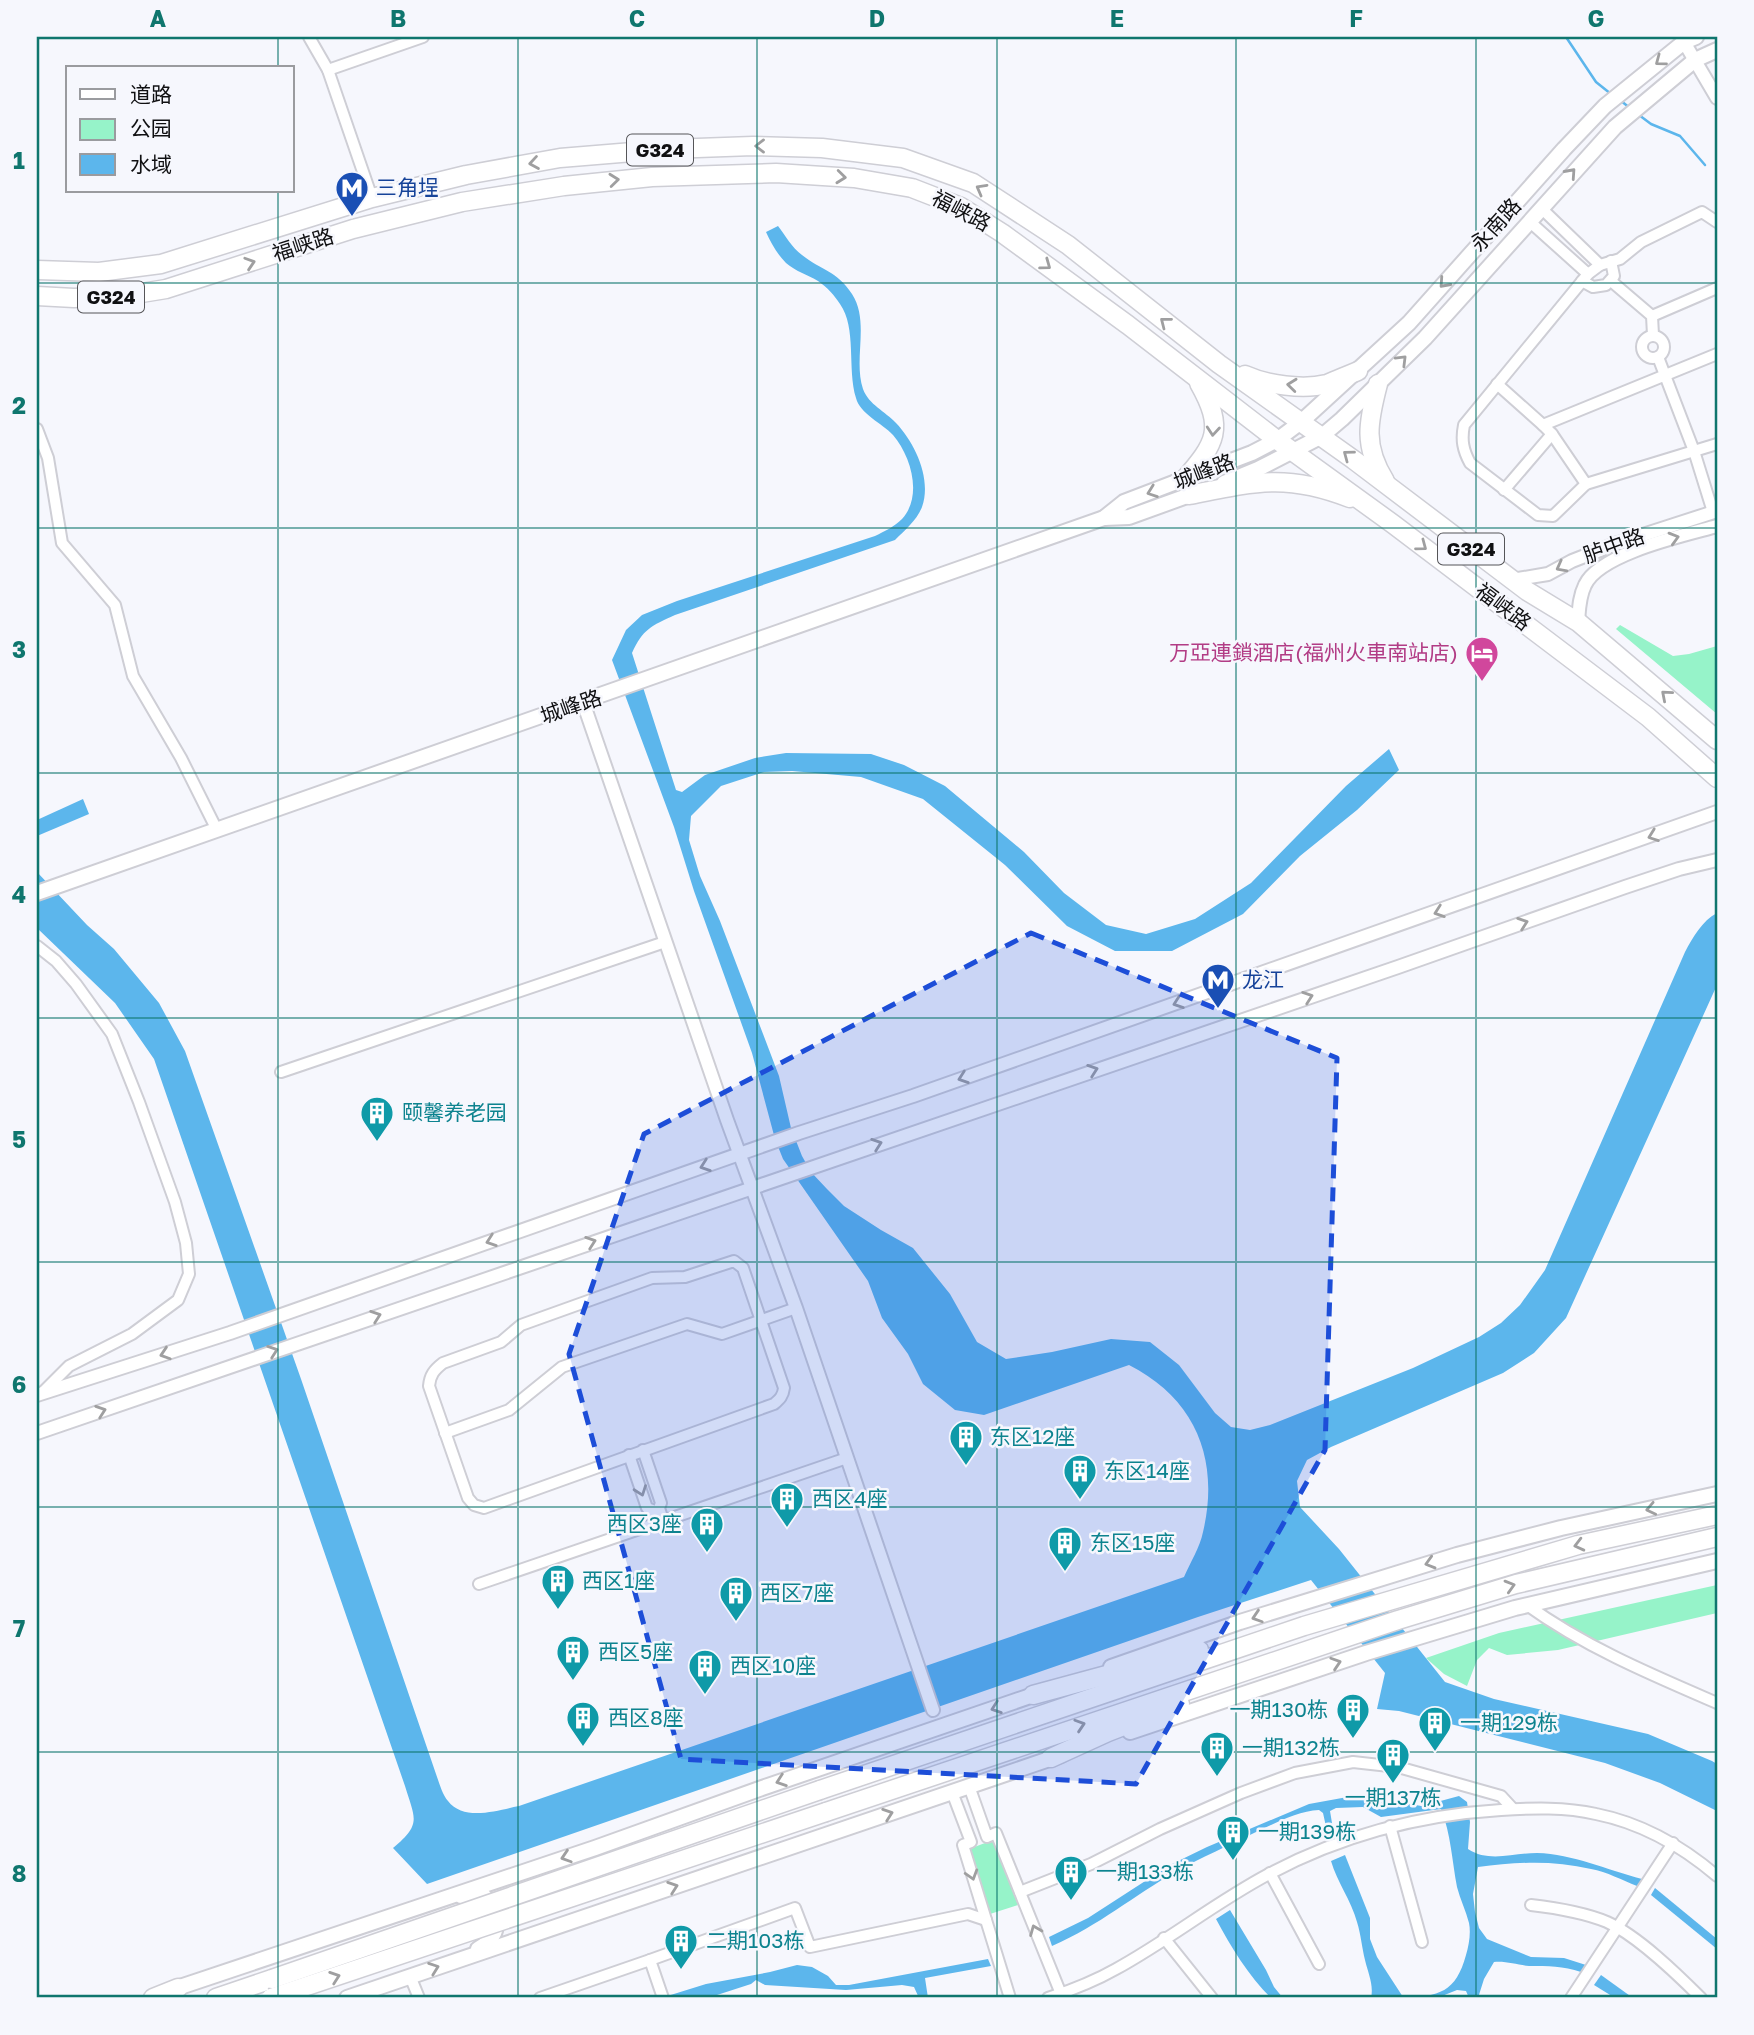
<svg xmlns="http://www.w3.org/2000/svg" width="1754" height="2035" viewBox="0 0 1754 2035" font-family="'Golos Text','Noto Sans SC',sans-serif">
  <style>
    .green { fill: #96f3c9 }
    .water { fill: #5cb6ec }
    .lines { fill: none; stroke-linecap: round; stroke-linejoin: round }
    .stream { stroke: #5cb6ec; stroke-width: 2.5 }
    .minor-casing { stroke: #ceced5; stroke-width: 14 }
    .tertiary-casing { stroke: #ceced5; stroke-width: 16 }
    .secondary-casing { stroke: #ceced5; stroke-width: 18 }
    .trunk-casing { stroke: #ceced5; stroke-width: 21 }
    .minor { stroke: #fff; stroke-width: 10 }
    .tertiary { stroke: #fff; stroke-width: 12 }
    .secondary { stroke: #fff; stroke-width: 14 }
    .trunk { stroke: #fff; stroke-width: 18 }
    .trunk-bridge-casing { stroke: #ceced5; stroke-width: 21; stroke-linecap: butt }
    .trunk-bridge { stroke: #fff; stroke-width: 18 }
    .oneway { stroke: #9f9fa0 }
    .marked { fill: #1d4ed8; fill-opacity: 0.2; stroke: #1d4ed8; stroke-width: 5; stroke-dasharray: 14 9; stroke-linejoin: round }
    .grid { fill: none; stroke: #0f766e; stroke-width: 2; stroke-opacity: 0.55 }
    .labels { text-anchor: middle; stroke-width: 5; stroke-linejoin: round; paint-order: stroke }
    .shield { fill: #f6f7fd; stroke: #555558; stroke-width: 2 }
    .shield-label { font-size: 19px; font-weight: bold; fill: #101012 }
    .transit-label { font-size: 21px; fill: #164399; stroke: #f6f7fd; text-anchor: start }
    .street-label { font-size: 21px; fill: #101012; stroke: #f6f7fd }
    .hotel-label { font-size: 21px; fill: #b23c85; stroke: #f6f7fd; text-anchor: end }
    .culture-label { font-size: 21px; fill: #0d838f; stroke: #f6f7fd; text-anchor: start }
    .neatline { fill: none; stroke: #0f766e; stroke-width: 2.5 }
    .grid-label { font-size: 23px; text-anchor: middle; font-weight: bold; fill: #0f766e }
  </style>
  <rect width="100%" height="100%" fill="#f6f7fd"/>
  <g class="green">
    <path d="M1620,625L1673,656L1689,654L1717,646V714L1616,629Z"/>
    <path d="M1717,1585V1613L1558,1650L1507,1655L1489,1648L1477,1660L1467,1686L1444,1674L1426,1658L1499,1633Z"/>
    <path d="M993,1840L1018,1905L990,1914L969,1849Z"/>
  </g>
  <g class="water">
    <path d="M778,226C785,235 792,248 802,255C822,271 836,270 852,294C870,322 853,359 863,389C869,405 885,411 896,423C915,443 932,479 922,507C917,520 905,530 895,540L675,615C651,626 643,629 632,653L676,790L682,792L705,775L755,758L786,753L871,754L904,765L945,786L1024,852L1064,893L1106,925L1146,934L1195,919L1251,883L1346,786L1389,749L1399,770L1357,810L1300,856L1243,914L1172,951H1115L1067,926L1005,865L923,799L861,777L792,771L764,772L721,786L691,816L689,840L700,876L720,921L779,1076L791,1128L802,1156L811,1172L827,1189L844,1206L881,1230L913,1248L950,1294L977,1342L1006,1359L1052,1352L1111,1339L1150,1342L1179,1365L1215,1413L1231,1427L1250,1430L1270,1425L1413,1368L1479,1337L1501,1323L1520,1305L1545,1270L1685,952C1693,937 1702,921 1717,913V985L1566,1318L1534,1353L1503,1373L1331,1447L1307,1460L1297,1481L1300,1507L1339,1549L1445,1682L1494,1699L1648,1734L1712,1761L1717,1764V1811L1660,1783L1605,1763L1399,1711L1377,1709L1385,1673L1311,1580L1198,1617L427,1884L393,1848C422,1824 415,1819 405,1786L154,1059L115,1003L37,928V872L87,925L114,949L159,1003L185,1051L301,1379L436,1774C439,1782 442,1794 448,1801C464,1822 498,1810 519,1806L1184,1577C1190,1563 1200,1547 1203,1532C1220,1460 1196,1399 1129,1365L984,1415L955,1410L923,1384L908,1354L882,1318L868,1281L783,1159L775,1139L752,1053L694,891L674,827L612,660L626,630L642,615L677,601L875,536C885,531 894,527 902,519C923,496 911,456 893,435C882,423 860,414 856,398C847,369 857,328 840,304C835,296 827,287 818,281C808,275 795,271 786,263C777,254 771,243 766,232Z"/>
    <path d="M83,799L89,814L37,836V820Z"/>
    <path d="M1353,1796L1422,1806L1459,1796L1467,1802L1470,1822L1468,1849C1489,1863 1513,1853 1537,1853C1573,1854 1607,1870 1642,1879L1637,1886C1622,1880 1607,1872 1591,1869C1553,1860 1516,1862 1478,1867L1473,1894L1475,1912L1479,1928L1487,1939L1531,1957L1564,1958L1586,1965L1581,1972C1563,1966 1548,1966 1529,1966C1517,1965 1507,1961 1494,1962L1484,1979L1478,1998H1469L1466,1991L1457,1990L1437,1998H1371C1374,1985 1368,1973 1365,1960C1362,1948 1361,1935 1357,1922C1351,1900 1337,1882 1331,1861L1345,1855L1370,1918V1939L1377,1957L1403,1997C1439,1997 1456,1992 1466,1955C1469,1945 1471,1933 1469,1923C1466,1911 1460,1899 1457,1887C1452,1861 1451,1834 1441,1809L1381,1817L1363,1807L1336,1808L1330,1811L1333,1829L1327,1831L1323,1813L1319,1810C1297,1811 1274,1824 1254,1833C1228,1846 1202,1857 1177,1871C1133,1896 1100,1925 1052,1946L1049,1937L1088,1918L1170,1865L1207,1847L1309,1804Z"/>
    <path d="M1655,1888L1717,1939V1949L1651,1895Z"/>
    <path d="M1230,1910L1266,1970L1274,1987L1283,1998H1271C1248,1975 1231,1947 1216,1919Z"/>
    <path d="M988,1959L991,1966L925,1978L928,1998H919L914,1987L902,1985L846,1990L765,1985L756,1980L751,1984L717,1995V1998H704L700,1995L684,1998H661L706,1984L770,1972L797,1965L812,1967L828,1976L836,1985H849Z"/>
    <path d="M1601,1975L1633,1998H1615L1594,1985Z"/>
  </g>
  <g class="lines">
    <g class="stream">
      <path d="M1566,37L1596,82L1611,94"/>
      <path d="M1620,100L1631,109"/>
      <path d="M1639,115L1651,124L1680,136L1705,165"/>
    </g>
    <defs>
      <g id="minor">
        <path d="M309,37L328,70L372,198"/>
        <path d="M328,70L423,37"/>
        <path d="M1541,208L1600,265"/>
        <path d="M1529,221L1588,274"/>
        <path d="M1717,222L1702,212L1641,242L1620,259L1600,265L1588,274L1464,425C1461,440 1463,450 1470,463L1538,515L1553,516L1586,484L1717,444"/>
        <path d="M1582,281L1593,287L1606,285L1614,276L1611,261"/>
        <path d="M1611,281L1652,316L1653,335"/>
        <path d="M1652,316L1717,288"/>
        <circle cx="1653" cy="347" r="11"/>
        <path d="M1658,357L1694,451L1713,512"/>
        <path d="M1497,384L1543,425"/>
        <path d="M37,429L48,458L62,543L115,605L133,676L181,758L217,830"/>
        <path d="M1552,434L1586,484"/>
        <path d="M1504,490L1552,434L1543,425L1717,354"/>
        <path d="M37,946L56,961L76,984L112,1034L139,1102L175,1202L186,1243L189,1274L178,1300L132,1334L69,1366L42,1393"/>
        <path d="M281,1072L665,942"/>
        <path d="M734,1261L743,1268L784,1388C783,1396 780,1399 774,1404L484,1508L474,1505L468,1498L429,1386C430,1375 434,1370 443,1363L501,1342L521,1325L652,1278L685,1277Z"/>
        <path d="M445,1433L509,1410L562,1367L687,1324L722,1334L796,1308"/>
        <path d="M643,1450L661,1503L659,1508L663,1520"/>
        <path d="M629,1455L647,1508L652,1510L657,1522"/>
        <path d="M479,1584L847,1458"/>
        <path d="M1527,1605C1585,1647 1652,1675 1717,1703"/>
        <path d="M969,1786L987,1837L996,1833L1061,1994"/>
        <path d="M952,1792L971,1842L963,1845L1010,1998"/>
        <path d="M1390,1826L1422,1942"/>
        <path d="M1270,1873L1319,1964"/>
        <path d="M1020,1892L1091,1864L1160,1829L1241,1793L1295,1773L1353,1762L1398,1767L1501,1796L1513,1809"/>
        <path d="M1531,1905C1557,1908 1583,1912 1607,1922C1638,1936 1677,1974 1701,1998"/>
        <path d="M1164,1938L1212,1998"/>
        <path d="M410,1976L419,1998"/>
        <path d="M540,1998L650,1960"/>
        <path d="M663,1998L650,1960L795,1908L810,1947L968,1914L986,1920"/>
        <path d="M1048,1998C1072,1990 1095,1981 1116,1969C1169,1940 1216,1902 1269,1874C1342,1835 1419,1815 1501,1810C1533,1808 1565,1807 1596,1814C1641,1823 1683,1847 1717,1876"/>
        <path d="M1571,1998L1673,1843"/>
      </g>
      <g id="tertiary">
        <path d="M1684,42L1717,98"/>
        <path d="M1512,580L1548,574L1572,561L1618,543L1717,511"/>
        <path d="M1578,622C1579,610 1579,597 1585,585C1600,553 1685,535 1717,526"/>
        <path d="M583,702L727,1120L796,1308L933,1710"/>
        <path d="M37,1395L230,1333L799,1133L913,1096L1717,812"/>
        <path d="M37,1433L1398,967L1625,887L1679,869L1717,860"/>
      </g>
      <g id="secondary">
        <path d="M1224,483L1258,469L1322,436L1342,419L1425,338L1615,127L1695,60L1717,50"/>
        <path d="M1104,518L1124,502L1252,453L1277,440L1301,422L1409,323L1564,149L1605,106L1684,42L1696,37"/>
        <path d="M37,893L1104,518L1129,517L1198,492"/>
        <path d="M1111,1667L1240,1622L1457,1555L1561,1528L1717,1494"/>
        <path d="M1130,1732L1366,1653L1515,1608L1717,1561"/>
        <path d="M461,1896H484L497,1910C497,1930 496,1938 478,1949"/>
        <path d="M168,1991L595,1848L762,1788L1042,1692"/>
        <path d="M347,1998L1061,1755"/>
      </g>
      <g id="trunk">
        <path d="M37,270L99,272L161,264L372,198L466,175L560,158L669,149L753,146L822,148L903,158L973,183L1068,245L1219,364L1354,460L1527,591L1578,622L1717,740"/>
        <path d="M37,296L74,298L123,296L166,289L353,229L462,202L564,186L652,177L776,173L854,178L912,188L961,207L1002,233L1128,325L1277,440L1393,524L1648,717L1717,778"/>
        <path d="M1245,375C1267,385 1303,390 1327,384C1337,380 1348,375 1358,371"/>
        <path d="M1378,384C1368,422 1363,446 1385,481"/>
        <path d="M1184,480C1216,443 1225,429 1199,383"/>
        <path d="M1189,495C1254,482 1286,473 1350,498"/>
        <path d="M1033,1695L1199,1650"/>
        <path d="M1051,1758L1108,1732L1180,1704"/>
        <path d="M820,1790L1304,1626L1578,1545L1717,1515"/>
        <path d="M826,1812L1398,1620L1516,1584L1717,1537"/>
        <path d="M153,1998L178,1988"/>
        <path d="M216,1998L272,1979"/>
      </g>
    </defs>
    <use href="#minor" class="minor-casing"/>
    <use href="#tertiary" class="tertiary-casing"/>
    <use href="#secondary" class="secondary-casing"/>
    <use href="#trunk" class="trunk-casing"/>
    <use href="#minor" class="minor"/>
    <use href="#tertiary" class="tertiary"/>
    <use href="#secondary" class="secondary"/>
    <use href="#trunk" class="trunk"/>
    <defs>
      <g id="trunk-bridge">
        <path d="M272,1979L820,1790"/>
        <path d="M271,1998L826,1812"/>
      </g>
    </defs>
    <use href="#trunk-bridge" class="trunk-bridge-casing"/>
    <use href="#trunk-bridge" class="trunk-bridge"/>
  </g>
  <defs><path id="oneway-chevron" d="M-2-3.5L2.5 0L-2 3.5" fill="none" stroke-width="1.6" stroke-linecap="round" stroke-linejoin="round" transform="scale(1.75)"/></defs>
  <g class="oneway">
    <use href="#oneway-chevron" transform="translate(1660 61) rotate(143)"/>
    <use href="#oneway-chevron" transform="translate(760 146) rotate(180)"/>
    <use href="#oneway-chevron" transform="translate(534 163) rotate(171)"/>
    <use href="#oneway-chevron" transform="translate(1571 173) rotate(-48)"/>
    <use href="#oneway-chevron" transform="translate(841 177) rotate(6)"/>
    <use href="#oneway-chevron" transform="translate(614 180) rotate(-6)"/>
    <use href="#oneway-chevron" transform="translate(981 189) rotate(-151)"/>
    <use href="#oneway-chevron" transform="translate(250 263) rotate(-18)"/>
    <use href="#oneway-chevron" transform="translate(1046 265) rotate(36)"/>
    <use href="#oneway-chevron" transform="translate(1444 283) rotate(132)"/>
    <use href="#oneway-chevron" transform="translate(1165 322) rotate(-142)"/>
    <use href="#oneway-chevron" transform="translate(1402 360) rotate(-45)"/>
    <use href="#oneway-chevron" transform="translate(1292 385) rotate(-174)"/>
    <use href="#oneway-chevron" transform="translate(1213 431) rotate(95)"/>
    <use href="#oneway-chevron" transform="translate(1348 455) rotate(-143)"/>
    <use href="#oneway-chevron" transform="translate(1152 492) rotate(160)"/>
    <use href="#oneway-chevron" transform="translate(1674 538) rotate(-16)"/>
    <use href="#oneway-chevron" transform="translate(1422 546) rotate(37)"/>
    <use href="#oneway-chevron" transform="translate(1561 567) rotate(152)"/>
    <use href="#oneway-chevron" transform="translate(1666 695) rotate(-139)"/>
    <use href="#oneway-chevron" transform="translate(1653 836) rotate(160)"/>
    <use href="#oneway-chevron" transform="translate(1439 912) rotate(161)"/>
    <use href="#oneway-chevron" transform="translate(1523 923) rotate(-19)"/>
    <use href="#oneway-chevron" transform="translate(1308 997) rotate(-19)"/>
    <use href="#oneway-chevron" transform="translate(1178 1003) rotate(161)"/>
    <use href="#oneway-chevron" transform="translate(1093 1070) rotate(-19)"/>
    <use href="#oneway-chevron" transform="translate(963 1078) rotate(161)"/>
    <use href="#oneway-chevron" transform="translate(877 1144) rotate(-19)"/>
    <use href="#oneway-chevron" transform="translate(705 1166) rotate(161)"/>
    <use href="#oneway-chevron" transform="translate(491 1241) rotate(161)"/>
    <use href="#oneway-chevron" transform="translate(591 1242) rotate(-19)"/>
    <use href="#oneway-chevron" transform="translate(376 1316) rotate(-19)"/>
    <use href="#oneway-chevron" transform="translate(273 1351) rotate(-19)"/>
    <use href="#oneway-chevron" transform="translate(165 1354) rotate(162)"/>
    <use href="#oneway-chevron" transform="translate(101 1411) rotate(-19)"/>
    <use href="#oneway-chevron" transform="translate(641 1491) rotate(70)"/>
    <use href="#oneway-chevron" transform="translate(1651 1509) rotate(168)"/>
    <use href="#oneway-chevron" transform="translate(1579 1545) rotate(166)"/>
    <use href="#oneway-chevron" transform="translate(1430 1563) rotate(164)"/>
    <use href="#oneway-chevron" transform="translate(1510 1586) rotate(-16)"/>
    <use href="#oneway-chevron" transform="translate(1257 1617) rotate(162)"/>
    <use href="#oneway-chevron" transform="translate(1336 1663) rotate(-18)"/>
    <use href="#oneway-chevron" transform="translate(996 1708) rotate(161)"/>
    <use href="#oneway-chevron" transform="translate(1080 1725) rotate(-18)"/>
    <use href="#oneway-chevron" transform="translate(781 1781) rotate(161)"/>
    <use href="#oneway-chevron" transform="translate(888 1814) rotate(-19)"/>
    <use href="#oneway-chevron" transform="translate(566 1857) rotate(162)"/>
    <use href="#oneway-chevron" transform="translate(972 1875) rotate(73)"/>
    <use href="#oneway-chevron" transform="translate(673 1887) rotate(-19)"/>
    <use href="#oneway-chevron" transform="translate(1035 1930) rotate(-112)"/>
    <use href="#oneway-chevron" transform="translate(434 1968) rotate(-20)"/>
    <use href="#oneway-chevron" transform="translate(335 1977) rotate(-19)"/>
  </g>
  <path class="marked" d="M1031,933L1337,1058L1325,1450L1136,1784L681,1759L569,1354L644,1134Z"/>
  <path class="grid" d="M278,37V68M518,37V1998M757,37V1998M997,37V1998M1236,37V1998M1476,37V1998M278,191V1998M37,283H1717M37,528H1717M37,773H1717M37,1018H1717M37,1262H1717M37,1507H1717M37,1752H1717"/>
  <defs>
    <symbol id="metro-pin" viewBox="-11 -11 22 30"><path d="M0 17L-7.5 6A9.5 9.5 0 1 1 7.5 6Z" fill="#1a4fb4" stroke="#f6f7fd"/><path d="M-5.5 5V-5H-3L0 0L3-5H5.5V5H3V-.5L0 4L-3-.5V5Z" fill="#fff"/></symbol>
    <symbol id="hotel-pin" viewBox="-11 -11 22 30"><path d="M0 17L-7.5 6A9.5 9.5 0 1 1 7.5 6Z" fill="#d1479c" stroke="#f6f7fd"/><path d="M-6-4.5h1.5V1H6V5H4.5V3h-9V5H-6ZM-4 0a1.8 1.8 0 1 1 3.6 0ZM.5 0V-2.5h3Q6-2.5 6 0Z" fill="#fff"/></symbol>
    <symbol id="building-pin" viewBox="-11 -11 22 30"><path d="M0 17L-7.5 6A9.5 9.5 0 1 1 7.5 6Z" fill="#0f9aa8" stroke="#f6f7fd"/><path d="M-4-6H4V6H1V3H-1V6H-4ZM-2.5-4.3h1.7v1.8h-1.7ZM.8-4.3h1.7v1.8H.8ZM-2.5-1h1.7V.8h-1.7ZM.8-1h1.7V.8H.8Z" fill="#fff"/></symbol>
  </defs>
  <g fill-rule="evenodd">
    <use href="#metro-pin" x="333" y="169" width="38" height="52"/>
    <use href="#hotel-pin" x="1463" y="634" width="38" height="52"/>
    <use href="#metro-pin" x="1199" y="961" width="38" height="52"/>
    <use href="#building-pin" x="358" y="1094" width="38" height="52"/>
    <use href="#building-pin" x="947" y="1418" width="38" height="52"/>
    <use href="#building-pin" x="1061" y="1452" width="38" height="52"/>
    <use href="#building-pin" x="768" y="1480" width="38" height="52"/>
    <use href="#building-pin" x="688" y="1505" width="38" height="52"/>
    <use href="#building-pin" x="1046" y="1524" width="38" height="52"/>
    <use href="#building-pin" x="539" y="1562" width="38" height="52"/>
    <use href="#building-pin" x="717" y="1574" width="38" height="52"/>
    <use href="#building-pin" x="554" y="1633" width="38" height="52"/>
    <use href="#building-pin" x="686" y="1647" width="38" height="52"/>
    <use href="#building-pin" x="1334" y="1691" width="38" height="52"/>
    <use href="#building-pin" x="564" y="1699" width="38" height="52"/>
    <use href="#building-pin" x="1416" y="1704" width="38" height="52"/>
    <use href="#building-pin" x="1198" y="1729" width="38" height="52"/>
    <use href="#building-pin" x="1374" y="1736" width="38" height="52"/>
    <use href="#building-pin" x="1214" y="1813" width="38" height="52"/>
    <use href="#building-pin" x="1052" y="1853" width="38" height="52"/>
    <use href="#building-pin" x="662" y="1922" width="38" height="52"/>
  </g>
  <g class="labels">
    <g class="shield">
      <rect x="627" y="134.5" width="66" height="31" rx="5"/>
      <rect x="78" y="281.5" width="66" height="31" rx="5"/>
      <rect x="1438" y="533.5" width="66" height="31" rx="5"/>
    </g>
    <g class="shield-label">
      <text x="660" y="157">G324</text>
      <text x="111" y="304">G324</text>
      <text x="1471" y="556">G324</text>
    </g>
    <g class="transit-label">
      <text x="376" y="195">三角埕</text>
      <text x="1242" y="987">龙江</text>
    </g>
    <g class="street-label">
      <text transform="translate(961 211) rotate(28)" y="7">福峡路</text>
      <text transform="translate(1496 225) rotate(-48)" y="7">永南路</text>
      <text transform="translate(303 245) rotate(-18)" y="7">福峡路</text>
      <text transform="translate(1204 472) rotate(-21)" y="7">城峰路</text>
      <text transform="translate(1614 546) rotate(-20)" y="7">胪中路</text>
      <text transform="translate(1503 607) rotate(37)" y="7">福峡路</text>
      <text transform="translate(571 707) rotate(-19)" y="7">城峰路</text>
    </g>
    <g class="hotel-label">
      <text x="1458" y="660">万亞連鎖酒店(福州火車南站店)</text>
    </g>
    <g class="culture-label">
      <text x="402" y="1120">颐馨养老园</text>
      <text x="990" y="1444">东区12座</text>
      <text x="1104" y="1478">东区14座</text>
      <text x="812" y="1506">西区4座</text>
      <text x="682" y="1531" text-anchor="end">西区3座</text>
      <text x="1090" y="1550">东区15座</text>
      <text x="582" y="1588">西区1座</text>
      <text x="760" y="1600">西区7座</text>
      <text x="598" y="1659">西区5座</text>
      <text x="730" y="1673">西区10座</text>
      <text x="1328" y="1717" text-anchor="end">一期130栋</text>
      <text x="608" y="1725">西区8座</text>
      <text x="1460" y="1730">一期129栋</text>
      <text x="1242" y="1755">一期132栋</text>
      <text x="1393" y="1805" text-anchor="middle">一期137栋</text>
      <text x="1258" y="1839">一期139栋</text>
      <text x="1096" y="1879">一期133栋</text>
      <text x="706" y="1948">二期103栋</text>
    </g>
  </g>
  <rect width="1754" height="2035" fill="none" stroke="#f6f7fd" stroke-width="77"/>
  <rect x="66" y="66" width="228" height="126" fill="#f6f7fd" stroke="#9a9b9f" stroke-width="2"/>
  <rect x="80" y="89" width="35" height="10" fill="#ffffff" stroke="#9a9b9f" stroke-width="2"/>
  <text x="130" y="102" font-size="21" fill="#101012">道路</text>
  <rect x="80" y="119" width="35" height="21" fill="#96f3c9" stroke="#9a9b9f" stroke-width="2"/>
  <text x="130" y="136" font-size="21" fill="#101012">公园</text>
  <rect x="80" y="154" width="35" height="21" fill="#5cb6ec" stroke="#9a9b9f" stroke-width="2"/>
  <text x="130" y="172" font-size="21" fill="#101012">水域</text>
  <rect x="38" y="38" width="1678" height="1958" class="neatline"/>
  <g class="grid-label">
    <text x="158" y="27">A</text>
    <text x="398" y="27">B</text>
    <text x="637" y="27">C</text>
    <text x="877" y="27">D</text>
    <text x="1117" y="27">E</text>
    <text x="1356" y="27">F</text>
    <text x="1596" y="27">G</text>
    <text x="19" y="169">1</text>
    <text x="19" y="414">2</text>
    <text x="19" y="658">3</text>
    <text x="19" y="903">4</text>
    <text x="19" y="1148">5</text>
    <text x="19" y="1393">6</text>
    <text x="19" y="1637">7</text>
    <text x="19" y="1882">8</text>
  </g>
</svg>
